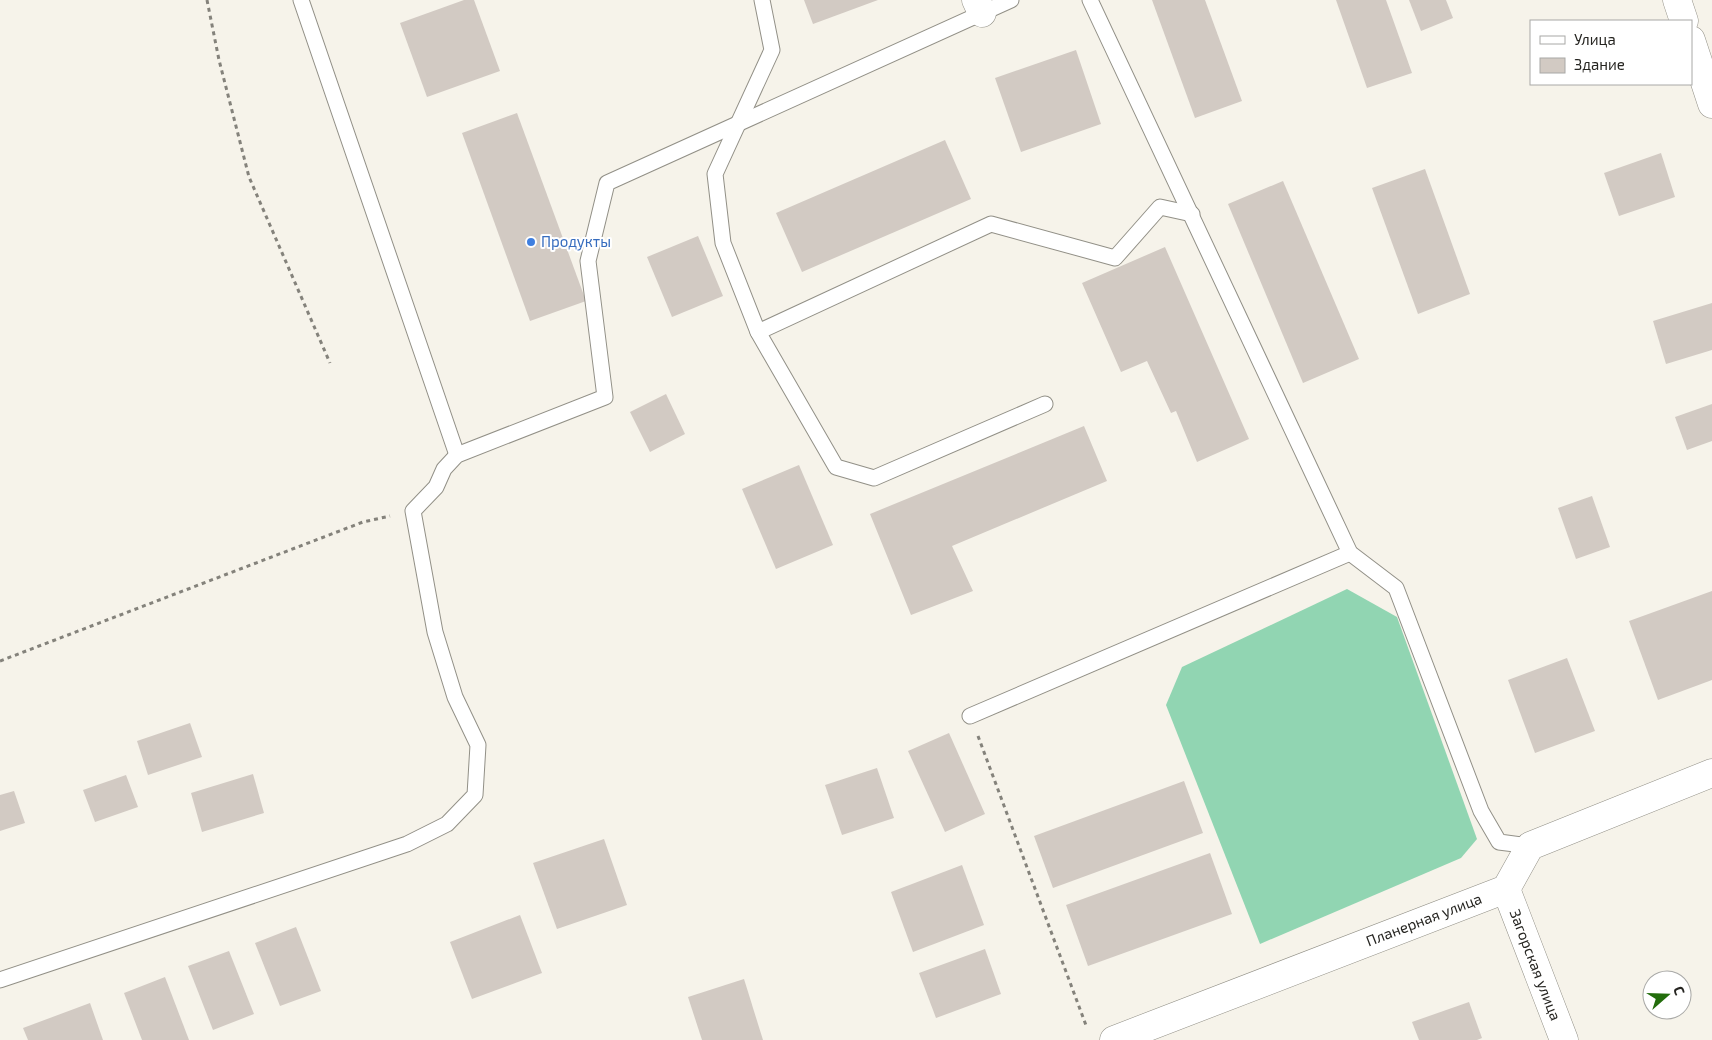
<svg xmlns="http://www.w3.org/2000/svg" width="1712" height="1040" viewBox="0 0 1712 1040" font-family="'Exo 2',sans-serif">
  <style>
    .forest { fill: #91d5b2 }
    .building { fill: #d2cac3 }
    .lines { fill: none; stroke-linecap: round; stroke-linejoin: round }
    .lane-casing { stroke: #929087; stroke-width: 17 }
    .street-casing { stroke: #929087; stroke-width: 29 }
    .path { stroke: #84827b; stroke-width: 3; stroke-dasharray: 4 4; stroke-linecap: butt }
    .lane { stroke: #fff; stroke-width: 15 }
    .street { stroke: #fff; stroke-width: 28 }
    .shop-dot { fill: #3f7fe0; stroke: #fff; stroke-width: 2 }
    .labels { text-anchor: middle; stroke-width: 4; stroke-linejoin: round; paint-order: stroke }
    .shop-label { font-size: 15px; fill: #366cbe; stroke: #fff; text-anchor: start }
    .street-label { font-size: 15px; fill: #262521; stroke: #fff }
  </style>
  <rect width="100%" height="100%" fill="#f6f3ea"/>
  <path class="forest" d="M1347,589L1397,617L1477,839L1461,858L1260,944L1166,705L1182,667Z"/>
  <g class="building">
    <path d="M464,0H474L500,71L427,97L400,23Z"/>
    <path d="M804,0H878L813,24Z"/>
    <path d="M1152,0H1205L1242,101L1195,118Z"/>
    <path d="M1336,0H1386L1412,73L1367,88Z"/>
    <path d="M1409,0H1446L1453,18L1421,31Z"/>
    <path d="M1076,50L1101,124L1021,152L995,78Z"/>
    <path d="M517,113L586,301L530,321L462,133Z"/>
    <path d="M945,140L971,199L802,272L776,213Z"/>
    <path d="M1661,153L1675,197L1619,216L1604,173Z"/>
    <path d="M1425,169L1470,294L1418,314L1372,188Z"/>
    <path d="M1283,181L1359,359L1303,383L1228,204Z"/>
    <path d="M698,236L723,296L672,317L647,257Z"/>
    <path d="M1165,247L1249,439L1197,462L1176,411L1171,413L1147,361L1121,372L1082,283Z"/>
    <path d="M1712,303V350L1666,364L1653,321Z"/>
    <path d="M666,394L685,434L650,452L630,412Z"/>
    <path d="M1712,404V441L1687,450L1675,417Z"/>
    <path d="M1084,426L1107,481L952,546L973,591L911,615L870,514Z"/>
    <path d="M799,465L833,545L776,569L742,489Z"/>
    <path d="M1592,496L1610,547L1576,559L1558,508Z"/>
    <path d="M1712,591V680L1658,700L1629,621Z"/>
    <path d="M1567,658L1595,731L1535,753L1508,680Z"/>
    <path d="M190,723L202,757L148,775L137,741Z"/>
    <path d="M949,733L985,814L945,832L908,751Z"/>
    <path d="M877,768L894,818L842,835L825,785Z"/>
    <path d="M253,774L264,813L202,832L191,793Z"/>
    <path d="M126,775L138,807L95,822L83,790Z"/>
    <path d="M1184,781L1203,833L1053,888L1034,836Z"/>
    <path d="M14,791L25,823L0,831V795Z"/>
    <path d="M604,839L627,905L557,929L533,863Z"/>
    <path d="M1210,853L1232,914L1088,966L1066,905Z"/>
    <path d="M962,865L984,925L913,952L891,892Z"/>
    <path d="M520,915L542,973L472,999L450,942Z"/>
    <path d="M296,927L321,991L280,1006L255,943Z"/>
    <path d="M985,949L1001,994L936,1018L919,973Z"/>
    <path d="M229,951L254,1014L213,1030L188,966Z"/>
    <path d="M165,977L189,1040H142L124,993Z"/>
    <path d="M744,979L763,1040H702L688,997Z"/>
    <path d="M1469,1002L1482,1038L1477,1040H1419L1412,1022Z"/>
    <path d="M90,1003L103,1040H28L23,1028Z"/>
  </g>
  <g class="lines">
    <defs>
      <g id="lane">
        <path d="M301,0L457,455"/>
        <path d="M1090,0L1350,553L1396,588L1481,811L1499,842L1530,846"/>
        <path d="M758,332L723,243L715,174L772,50L762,0"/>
        <path d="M1045,404L874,478L836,467L758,332L991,224L1115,258L1160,207L1192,214"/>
        <path d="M970,716L1350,553"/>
        <path d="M0,980L407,844L447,824L475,795L478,745L455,697L435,632L413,511L436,487L444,469L457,455L605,397L588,261L607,183L1011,0"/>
      </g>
      <g id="street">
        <path d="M976,0L982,13"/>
        <path d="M1677,0L1684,21"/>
        <path d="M1691,40L1712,104"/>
        <path d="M1506,889L1564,1040"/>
        <path d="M1114,1040L1506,889L1530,846L1712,773"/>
      </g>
    </defs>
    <use href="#lane" class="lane-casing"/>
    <use href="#street" class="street-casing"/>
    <g class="path">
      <path d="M207,0L219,60L249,177L330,363"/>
      <path d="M0,661L363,522L390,516"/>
      <path d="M978,736L1087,1028"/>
    </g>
    <use href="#lane" class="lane"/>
    <use href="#street" class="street"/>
  </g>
  <circle class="shop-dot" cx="531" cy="242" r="5"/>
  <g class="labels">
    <g class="shop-label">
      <text x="541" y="247">Продукты</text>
    </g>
    <g class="street-label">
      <text transform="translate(1424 920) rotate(-21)" y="5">Планерная улица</text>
      <text transform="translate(1535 965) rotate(69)" y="5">Загорская улица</text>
    </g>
  </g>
  <rect x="1530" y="20" width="162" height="65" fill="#ffffff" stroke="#a8a8a6"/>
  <rect x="1540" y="36" width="25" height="8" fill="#ffffff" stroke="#a8a8a6"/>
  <text x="1574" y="45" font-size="15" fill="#262521">Улица</text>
  <rect x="1540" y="58" width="25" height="15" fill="#d2cac3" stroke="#a8a8a6"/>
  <text x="1574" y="70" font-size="15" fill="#262521">Здание</text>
  <g transform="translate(1667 995) rotate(70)"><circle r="24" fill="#ffffff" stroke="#a8a8a6"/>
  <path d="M0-4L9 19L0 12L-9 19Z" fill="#236d0c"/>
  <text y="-8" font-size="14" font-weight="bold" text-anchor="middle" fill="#262521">С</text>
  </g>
</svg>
